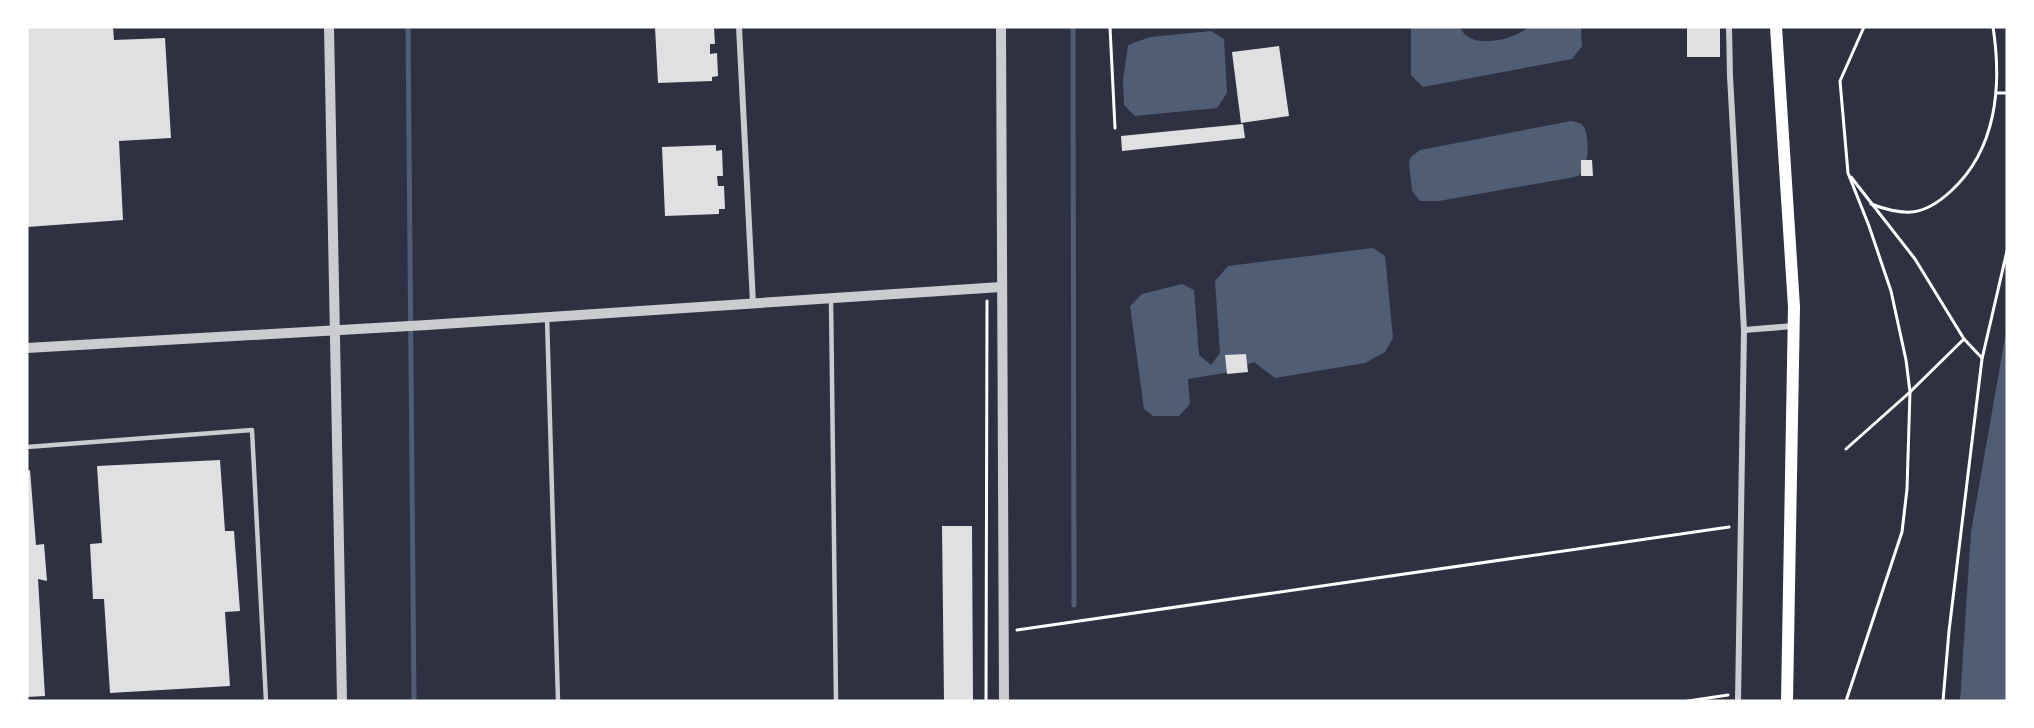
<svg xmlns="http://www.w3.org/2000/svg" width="2034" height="728" viewBox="0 0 2034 728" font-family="Poppins,sans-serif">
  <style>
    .water { fill: #4f5d75 }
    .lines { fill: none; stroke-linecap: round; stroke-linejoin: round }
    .stream { stroke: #4f5d75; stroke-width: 5 }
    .building { fill: #e0e0e3 }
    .path { stroke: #fff; stroke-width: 3 }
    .service { stroke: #caccd0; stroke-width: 4.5 }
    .minor { stroke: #caccd0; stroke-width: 6 }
    .tertiary { stroke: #caccd0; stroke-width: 10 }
    .secondary { stroke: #fff; stroke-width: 12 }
  </style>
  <rect width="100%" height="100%" fill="#2d3142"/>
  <g class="water">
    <path d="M1411,27H1460C1470,52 1514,39 1529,27H1581L1582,46L1572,59L1423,87L1411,75Z"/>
    <path d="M1211,31L1224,39L1227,93L1217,108L1135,116L1124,105L1123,80L1128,45L1150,37Z"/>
    <path d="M1571,121C1576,122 1582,123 1584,127C1590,139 1589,166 1579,175C1576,177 1572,177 1569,178L1439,201H1420L1412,191L1409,162L1411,157L1420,150Z"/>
    <path d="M1373,248L1385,256L1393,338L1385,352L1365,363L1275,378L1254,362L1225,373L1188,379L1190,404L1179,416H1153L1144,409L1130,306L1142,294L1182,284L1194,290L1199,355L1211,365L1220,353L1215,281L1228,266Z"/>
    <path d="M2007,326V701H1960L1971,532Z"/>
  </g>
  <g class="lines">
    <g class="stream">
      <path d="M408,27L414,701"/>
      <path d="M1073,27L1074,605"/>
    </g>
  </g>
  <g class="building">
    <path d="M27,27H113L114,40L165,38L171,138L119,141L123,220L27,227Z"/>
    <path d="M655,27H714L715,44H710V54L717,53L718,76L712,77V81L658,83Z"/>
    <rect x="1687" y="27" width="33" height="30"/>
    <path d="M1279,46L1289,116L1241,123L1232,52Z"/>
    <path d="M1243,124L1245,138L1122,151L1121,136Z"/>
    <path d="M716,145V151L722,150L723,176H717L718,186H724L725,209H719V214L665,216L662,147Z"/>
    <path d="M1581,160H1592L1593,176H1581Z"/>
    <path d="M1246,354L1248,372L1227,374L1225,355Z"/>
    <path d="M220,460L225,531H234L240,611L225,612L230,686L110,693L104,599H93L90,544L102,543L97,466Z"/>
    <path d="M30,470L36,545L44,544L47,581L38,579L45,696L27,697V471Z"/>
    <path d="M942,526H972L973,701H944Z"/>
  </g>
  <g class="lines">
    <g class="path">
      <path d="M1110,27L1115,128"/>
      <path d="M1997,93H2007"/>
      <path d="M1851,177L1915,259L1964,339L1982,358"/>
      <path d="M1871,204C1906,217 1924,216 1951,191C1997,149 2002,85 1993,27"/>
      <path d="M1846,449L1910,392L1964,339"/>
      <path d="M1017,630L1729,527"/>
      <path d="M986,701L987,301"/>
      <path d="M1688,701L1728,695"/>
      <path d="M1846,701L1902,532L1907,489L1910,392L1906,360L1891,291L1869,226L1848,173L1840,81L1864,27"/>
      <path d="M1943,701L1949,631L1982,359L2007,251"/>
    </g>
    <g class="service">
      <path d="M831,299L836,701"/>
      <path d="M547,317L558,701"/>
      <path d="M27,447L252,430L266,701"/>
    </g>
    <g class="minor">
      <path d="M739,27L753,303"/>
      <path d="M1729,27L1730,76L1744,330L1738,701"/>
      <path d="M1744,330L1794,326"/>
    </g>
    <g class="tertiary">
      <path d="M329,27L342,701"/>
      <path d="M1001,27L1004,701"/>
      <path d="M27,348L427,325L1001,287"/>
    </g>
    <path class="secondary" d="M1776,27L1794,307L1787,701"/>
  </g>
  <rect width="2034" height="728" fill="none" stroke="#ffffff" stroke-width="57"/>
</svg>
